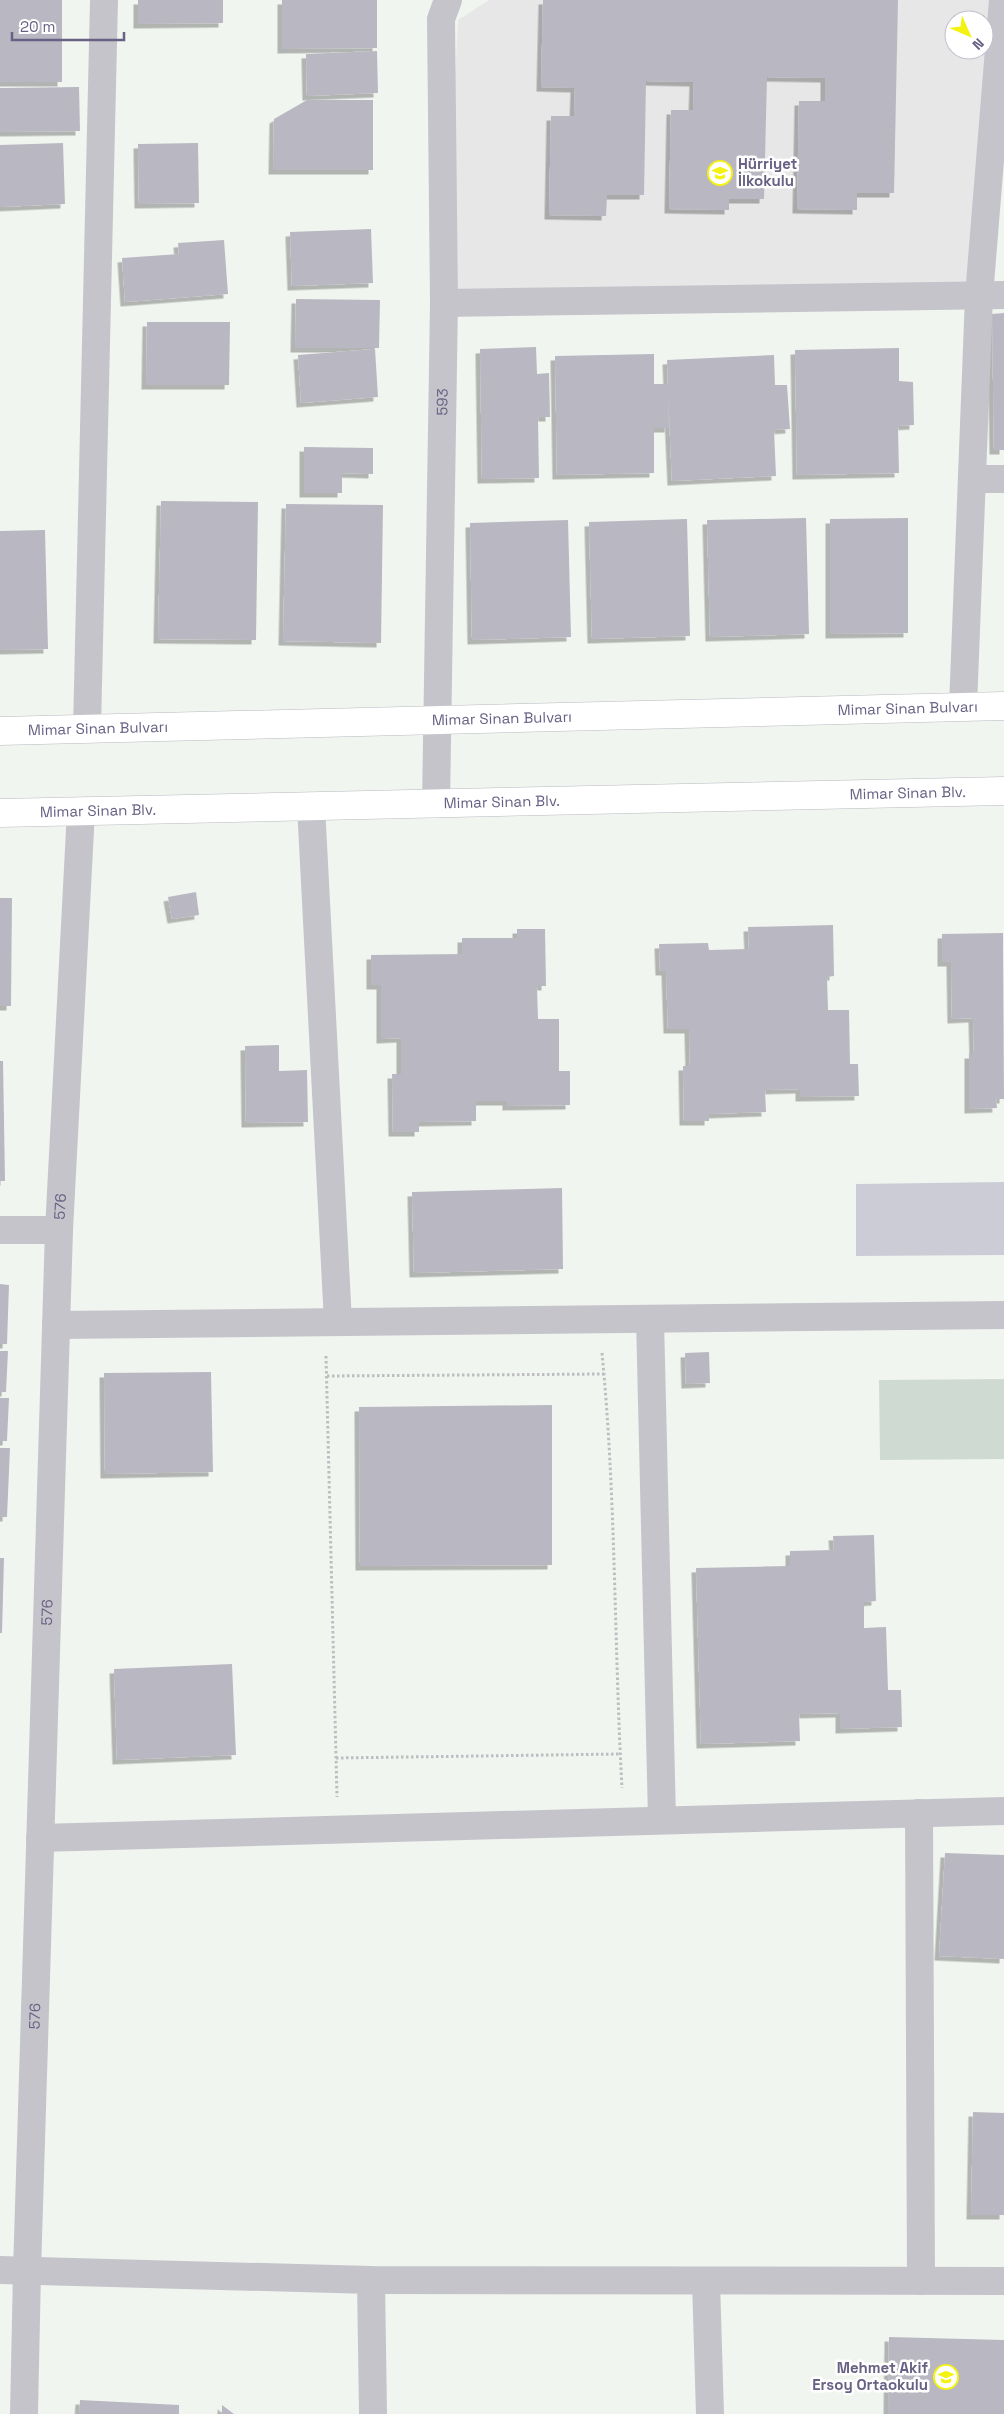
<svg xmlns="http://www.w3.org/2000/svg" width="1004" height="2414" viewBox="0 0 1004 2414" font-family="'Space Grotesk',sans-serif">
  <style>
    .built { fill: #e6e7e6; fill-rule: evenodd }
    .green { fill: #cfdad3 }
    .water { fill: #ccccd7 }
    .building { fill: #b9b8c2; filter: url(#shadow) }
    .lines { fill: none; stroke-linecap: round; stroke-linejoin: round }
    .secondary-casing { stroke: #bab8c1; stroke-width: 29 }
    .path { stroke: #bebdc2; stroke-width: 3; stroke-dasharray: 2.5 2.5; stroke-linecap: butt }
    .street { stroke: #c6c4cb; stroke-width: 28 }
    .secondary { stroke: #fff; stroke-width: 28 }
    .labels { text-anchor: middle; stroke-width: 5; stroke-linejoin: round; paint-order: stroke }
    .poi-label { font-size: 15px; font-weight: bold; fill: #686184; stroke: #fff; text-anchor: start }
    .street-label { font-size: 15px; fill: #686184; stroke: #fff }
  </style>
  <defs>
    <filter id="shadow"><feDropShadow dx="-4.5" dy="4.5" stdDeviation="0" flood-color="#0004"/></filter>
  </defs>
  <rect width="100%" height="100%" fill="#f1f5f0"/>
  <path class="built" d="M489,0H1003L979,296L444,303L458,20ZM954,20H984V50H954Z"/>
  <path class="green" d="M1004,1379V1459L880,1460L879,1380Z"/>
  <path class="water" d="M1004,1182V1255L856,1256V1184Z"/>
  <g class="building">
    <rect x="0" y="0" width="62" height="82"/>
    <path d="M138,0H223V23L138,24Z"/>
    <path d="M282,0H377V48L282,49Z"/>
    <path d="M543,0H898L894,193H857V210L797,209L799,101H825V78L767,77L764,199H729V210L669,209L671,110H693L694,82L646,81L644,195H607L606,216L549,215L551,116H574L575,88L541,87Z"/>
    <path d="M377,51L378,93L307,96L306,54Z"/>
    <path d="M79,87L80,131L0,132V88Z"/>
    <path d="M307,100H373V170H273L274,119Z"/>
    <path d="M63,143L65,204L0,207V145Z"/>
    <path d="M198,143L199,203L139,204L138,144Z"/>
    <path d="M371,229L373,283L292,286L290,232Z"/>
    <path d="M224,240L228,294L125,302L122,258L179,254L178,243Z"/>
    <path d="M296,299L380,300L379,348H295Z"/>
    <path d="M1004,313V450H994L992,314Z"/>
    <path d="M147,322H230L229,385H146Z"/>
    <path d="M536,347L537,374L549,373L550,417H538L539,478L482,479L480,349Z"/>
    <path d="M899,348V381L913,382L914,425L898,426L899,473L797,475L795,350Z"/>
    <path d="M375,349L378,397L301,403L298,355Z"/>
    <path d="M654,354V384H668L667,360L774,355L775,385H787L790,429L774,430L776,476L672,481L668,393L669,428H654V473L557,475L555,356Z"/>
    <path d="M304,447L373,448V474L342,473V493H304Z"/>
    <path d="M161,501L258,502L256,640L158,639Z"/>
    <path d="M286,504L383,505L381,643L283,641Z"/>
    <path d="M806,518L809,634L710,637L707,520Z"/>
    <path d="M908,518V633L830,634V519Z"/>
    <path d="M687,519L690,636L592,639L589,522Z"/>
    <path d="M568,520L571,637L472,640L470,523Z"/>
    <path d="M45,530L48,649L0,650V531Z"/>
    <path d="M196,892L199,915L172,919L168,897Z"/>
    <path d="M0,898H12L11,1006H0Z"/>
    <path d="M833,925L834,976L827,977L828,1010H849L850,1064H858L859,1096L800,1097V1089L765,1090L766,1112L709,1114V1121H684L683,1066H690L689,1029H668L666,971H660L659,944L708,943L709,950L749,949L748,927Z"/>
    <path d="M517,929H545L546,986H537L538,1019H559V1071H570V1105L507,1106V1101H476V1121L419,1122V1132H393L392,1074H401V1038L381,1039V985H371V955L462,954V938H517Z"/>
    <path d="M1003,933L1004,1099H996L997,1108L969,1109V1054H974L973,1018L952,1019L951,962H942V934Z"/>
    <path d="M279,1045V1071L307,1070L308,1122L246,1123L245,1046Z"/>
    <path d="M0,1061H3L5,1181H0Z"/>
    <path d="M562,1188L563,1269L414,1273L412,1192Z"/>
    <path d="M0,1284L9,1285L7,1344H0Z"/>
    <path d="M0,1351H8L6,1392H0Z"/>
    <path d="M709,1352L710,1383L686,1384L685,1353Z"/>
    <path d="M211,1372L213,1472L105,1474L104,1373Z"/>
    <path d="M0,1398H9L7,1441H0Z"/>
    <path d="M552,1405V1565L360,1566L359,1407Z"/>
    <path d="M0,1448H10L7,1517H0Z"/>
    <path d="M874,1535L876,1601L864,1602V1628L886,1627L888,1690H901L902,1727L840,1729V1713L799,1714L800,1741L701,1744L696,1568L790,1566V1551L834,1550L833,1536Z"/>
    <path d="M0,1558H4L2,1633H0Z"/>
    <path d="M232,1664L236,1755L117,1760L114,1669Z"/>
    <path d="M945,1853L1004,1855V1959L939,1956Z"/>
    <path d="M973,2112L1004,2113V2215H971Z"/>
    <path d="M889,2337L1004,2340V2414H888Z"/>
    <path d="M80,2400L179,2405V2414H79Z"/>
    <path d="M222,2405L234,2414H222Z"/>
  </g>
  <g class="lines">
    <defs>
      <g id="secondary">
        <path id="s3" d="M0,731L1004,706"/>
        <path id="s4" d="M0,813L1004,791"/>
      </g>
    </defs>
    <use href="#secondary" class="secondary-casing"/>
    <g class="path">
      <path d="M602,1353C616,1497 614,1643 622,1788"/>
      <path d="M326,1356L337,1797"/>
      <path d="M327,1376L604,1374"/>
      <path d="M336,1758L620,1754"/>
    </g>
    <g class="street">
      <path d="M444,303L1004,295"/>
      <path d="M972,479H1004"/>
      <path d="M963,707L979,296L1003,0"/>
      <path d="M87,729L104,0"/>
      <path id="s1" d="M436,804L444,303L441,19L448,0"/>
      <path d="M311,806L338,1322"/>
      <path d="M0,1230H59"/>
      <path d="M650,1319L662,1819"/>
      <path d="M56,1325L1004,1315"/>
      <path d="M919,1813L921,2281"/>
      <path d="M40,1838L1004,1811"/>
      <path d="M0,2270L371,2280L1004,2281"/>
      <path d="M371,2280L373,2414"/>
      <path d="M706,2281L710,2414"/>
      <path id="s2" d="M24,2414L27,2271L59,1230L81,811"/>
    </g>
    <use href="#secondary" class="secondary"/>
  </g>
  <defs>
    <symbol id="school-ring" viewBox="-11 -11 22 22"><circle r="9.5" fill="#fff" stroke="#f4f211" stroke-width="1.5"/><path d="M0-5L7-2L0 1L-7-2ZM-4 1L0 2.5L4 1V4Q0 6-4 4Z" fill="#f4f211"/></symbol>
  </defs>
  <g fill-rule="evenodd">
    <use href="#school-ring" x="706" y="159" width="28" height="28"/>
    <use href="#school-ring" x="932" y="2363" width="28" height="28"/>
  </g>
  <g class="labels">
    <g class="poi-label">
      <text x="738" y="169">Hürriyet<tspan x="738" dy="17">İlkokulu</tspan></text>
      <text x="928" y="2373" text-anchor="end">Mehmet Akif<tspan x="928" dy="17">Ersoy Ortaokulu</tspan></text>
    </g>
    <g class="street-label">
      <text dy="5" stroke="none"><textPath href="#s1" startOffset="402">593</textPath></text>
      <text dy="5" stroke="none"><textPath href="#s3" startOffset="908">Mimar Sinan Bulvarı</textPath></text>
      <text dy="5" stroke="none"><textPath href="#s3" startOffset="502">Mimar Sinan Bulvarı</textPath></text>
      <text dy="5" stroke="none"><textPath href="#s3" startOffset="98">Mimar Sinan Bulvarı</textPath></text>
      <text dy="5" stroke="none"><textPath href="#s4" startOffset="908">Mimar Sinan Blv.</textPath></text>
      <text dy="5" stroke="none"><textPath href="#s4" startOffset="502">Mimar Sinan Blv.</textPath></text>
      <text dy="5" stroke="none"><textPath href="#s4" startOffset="98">Mimar Sinan Blv.</textPath></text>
      <text dy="5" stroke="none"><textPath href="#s2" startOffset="1208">576</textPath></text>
      <text dy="5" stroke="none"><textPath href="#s2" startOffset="802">576</textPath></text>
      <text dy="5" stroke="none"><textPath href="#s2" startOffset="398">576</textPath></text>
    </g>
  </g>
  <g transform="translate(969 35) rotate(135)"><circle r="24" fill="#ffffff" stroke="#c3c0ce"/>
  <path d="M0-4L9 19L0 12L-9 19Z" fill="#f4f211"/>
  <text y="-8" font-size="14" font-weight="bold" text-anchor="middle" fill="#686184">N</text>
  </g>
  <path d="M12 32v8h112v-8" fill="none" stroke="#686184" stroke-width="2.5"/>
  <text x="20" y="32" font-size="15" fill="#686184" stroke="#ffffff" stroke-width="4" paint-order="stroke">20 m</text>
</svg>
